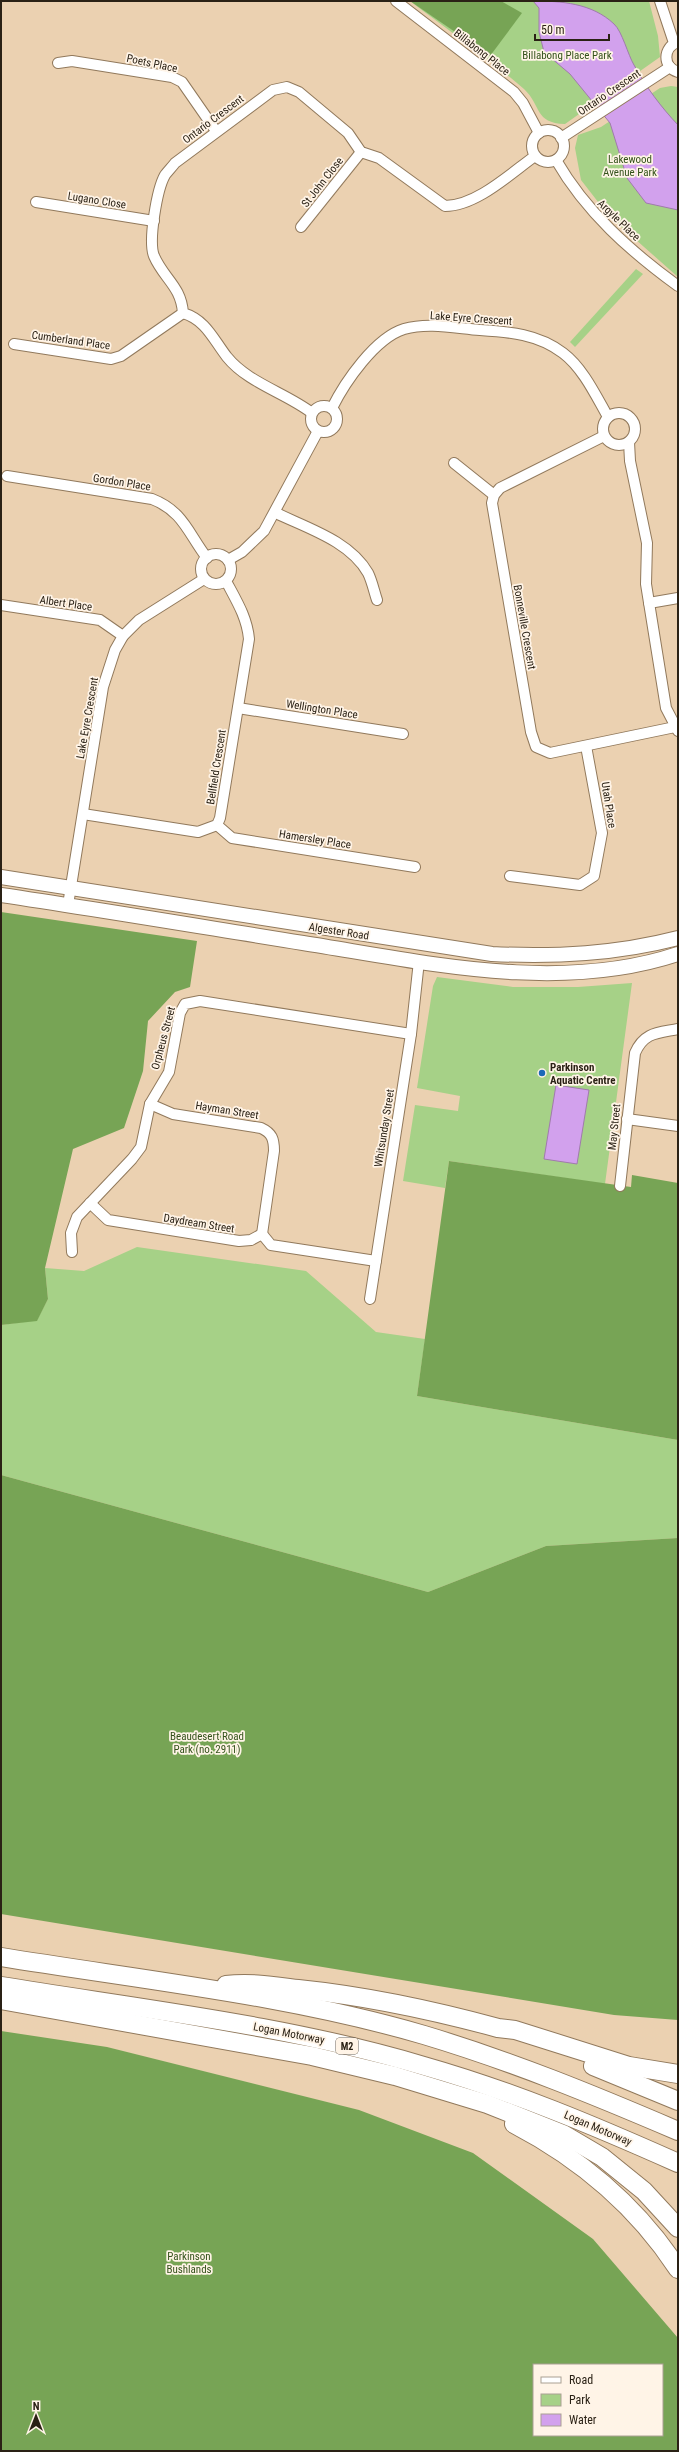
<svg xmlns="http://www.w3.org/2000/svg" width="679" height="2452" viewBox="0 0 679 2452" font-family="'Roboto Condensed',sans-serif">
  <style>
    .green { fill: #a6d187 }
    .forest { fill: #77a455; fill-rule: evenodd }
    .water { fill: #d2a1ed; stroke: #a07bac }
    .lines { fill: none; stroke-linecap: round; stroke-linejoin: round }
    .minor-casing { stroke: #91795c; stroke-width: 12 }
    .secondary-casing { stroke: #91795c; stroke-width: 16 }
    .motorway-casing { stroke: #91795c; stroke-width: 20 }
    .minor { stroke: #fff; stroke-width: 10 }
    .secondary { stroke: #fff; stroke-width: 14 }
    .motorway { stroke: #fff; stroke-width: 18 }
    .poi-dot { fill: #1b69b8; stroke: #fff4e7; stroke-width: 1.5 }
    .labels { text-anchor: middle; stroke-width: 3.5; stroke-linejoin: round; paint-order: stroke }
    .shield { fill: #fff4e7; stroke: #6a6054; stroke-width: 1 }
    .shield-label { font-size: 10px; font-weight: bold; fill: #2a2115 }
    .street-label { font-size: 11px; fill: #2a2115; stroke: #fff4e7 }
    .park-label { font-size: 11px; fill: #34521b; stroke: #fff4e7 }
    .poi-label { font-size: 11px; font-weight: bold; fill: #2a2115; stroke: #fff4e7; text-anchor: start }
  </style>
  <rect width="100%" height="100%" fill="#ebd1b1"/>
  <g class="green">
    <path d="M410,1H649L658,36L660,57L565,124C534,123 542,106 524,89C488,58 448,30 410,1Z"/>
    <path d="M671,86L678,87V277L609,216L581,180L575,148L578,135L601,127L660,88Z"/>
    <path d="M636,269L643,274L575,347L570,342Z"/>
    <path d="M437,977L513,987H578L632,983L605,1184L449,1161L445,1188L403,1181L415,1105L458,1111L460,1096L417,1088L433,986Z"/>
    <path d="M137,1247L306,1271L376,1332L425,1339L417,1396L678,1440V1538L546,1546L428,1592L1,1475V1325L37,1320L48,1299L45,1268L84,1271Z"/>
  </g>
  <g class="forest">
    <path d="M410,1H501L522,13L490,56Z"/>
    <path d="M1,912L197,941L190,987L175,992L148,1021L143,1071L124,1128L73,1149L45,1268L48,1299L37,1321L1,1325Z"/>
    <path d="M449,1161L631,1187L632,1175L678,1183V1440L417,1396Z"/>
    <path d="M1,1475L428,1592L546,1546L678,1538V2020L614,2015L1,1914Z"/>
    <path d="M1,2031L107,2047L359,2110L473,2153L593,2239L678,2338V2451H1ZM534,2365H662V2435H534Z"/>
  </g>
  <g class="water">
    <path d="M533,1C561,1 592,3 614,24C622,31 628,55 634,65C646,87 661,107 678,125V210L646,203L627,178L610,123L570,74L544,52L539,32V8Z"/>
    <path d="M556,1085L589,1090L577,1164L544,1159Z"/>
  </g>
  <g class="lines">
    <defs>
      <g id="minor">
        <path d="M396,1L514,92L523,103L539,133"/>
        <path d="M660,1L674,43"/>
        <path d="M678,42C663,47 662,67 678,72"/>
        <path d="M58,63L72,61L172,77L182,82L216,131"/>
        <circle cx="548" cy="146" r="16"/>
        <path d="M561,138L670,67"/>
        <path d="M556,160C586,212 630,251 678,286"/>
        <path d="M36,202L154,221"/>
        <path d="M301,227L361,152"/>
        <path d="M14,344L111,359L121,356L183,313"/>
        <circle cx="324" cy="419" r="13"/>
        <path d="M332,408C345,382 375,338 404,329C428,322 455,328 480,330C510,332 538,334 563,353C583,368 596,396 608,417"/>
        <path d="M312,413C286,393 248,383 227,357C213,339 206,320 183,313C181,286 164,279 154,256C148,241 157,189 165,175C168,171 172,167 175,163L273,90L287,87L299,92L348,133L361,152L379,158L445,206C476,206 510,174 535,156"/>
        <circle cx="619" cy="429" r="16"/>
        <path d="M604,436L500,488L494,495L492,503L531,732L536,747L550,753L675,727"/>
        <path d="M629,442L630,461L647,543L646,584L666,708L678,731"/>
        <path d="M454,463L494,495"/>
        <path d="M7,476L152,499C183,511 188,533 207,558"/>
        <path d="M276,513C307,528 350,541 368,573C372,581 374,591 377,600"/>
        <circle cx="216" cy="569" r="15"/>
        <path d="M228,560L242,552L264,531L318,431"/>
        <path d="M649,603L678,598"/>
        <path d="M1,605L100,620L123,636"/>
        <path d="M238,708L403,734"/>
        <path d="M83,814L198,832L217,825L220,818L249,639C247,617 236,600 226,581"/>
        <path d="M217,825L232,838L415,867"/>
        <path d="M510,876L580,885L594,876L602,833L586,746"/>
        <path d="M68,905L103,687L115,650L123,636L139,620L204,579"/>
        <path d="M150,1104L173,1114L261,1128C272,1133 274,1139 274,1151L262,1234"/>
        <path d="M627,1119L678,1126"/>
        <path d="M620,1186L635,1053C644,1032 658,1033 678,1029"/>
        <path d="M90,1203L108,1220L239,1241L251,1240L262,1234"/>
        <path d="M262,1234L271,1245L376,1261"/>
        <path d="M72,1252L71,1233L77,1217L132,1159L141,1147L150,1104L169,1072L180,1013L185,1004L200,1001L411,1034"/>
        <path d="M370,1299L411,1034L419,961"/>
      </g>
      <g id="secondary">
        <path d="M1,877L492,954C556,957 616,954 678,938"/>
        <path d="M1,895C102,910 203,927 303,943C424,962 558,994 678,954"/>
      </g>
      <g id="motorway">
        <path d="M1,1957C142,1980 287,1995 424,2035C511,2061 594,2095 678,2131"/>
        <path d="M226,1985C250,1982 274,1986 298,1989C366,1996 432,2010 498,2028L515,2030L629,2066L678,2074"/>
        <path d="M1,1986C142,2009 287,2025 424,2066C512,2091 595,2126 678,2163"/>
        <path d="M1,2000L312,2056L395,2076L487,2104L563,2134L602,2157L644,2191L678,2228"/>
        <path d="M593,2066L678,2101"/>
        <path d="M514,2124C581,2159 636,2205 678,2269"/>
      </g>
    </defs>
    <use href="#minor" class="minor-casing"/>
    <use href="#secondary" class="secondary-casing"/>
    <use href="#motorway" class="motorway-casing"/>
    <use href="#minor" class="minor"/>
    <use href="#secondary" class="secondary"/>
    <use href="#motorway" class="motorway"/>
  </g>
  <circle class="poi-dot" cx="542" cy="1073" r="4"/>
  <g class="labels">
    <rect class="shield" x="336" y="2038" width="22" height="16" rx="3"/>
    <g class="shield-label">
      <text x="347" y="2050">M2</text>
    </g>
    <g class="street-label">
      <text transform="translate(482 52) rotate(38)" y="4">Billabong Place</text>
      <text transform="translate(152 63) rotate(12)" y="4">Poets Place</text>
      <text transform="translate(609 92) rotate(-34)" y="4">Ontario Crescent</text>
      <text transform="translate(213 119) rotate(-37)" y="4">Ontario Crescent</text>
      <text transform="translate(322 182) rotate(-52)" y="4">St John Close</text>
      <text transform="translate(97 200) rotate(9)" y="4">Lugano Close</text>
      <text transform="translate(619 220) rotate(44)" y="4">Argyle Place</text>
      <text transform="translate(471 318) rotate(4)" y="4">Lake Eyre Crescent</text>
      <text transform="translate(71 340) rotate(8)" y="4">Cumberland Place</text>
      <text transform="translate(122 482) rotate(9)" y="4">Gordon Place</text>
      <text transform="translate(66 603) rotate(8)" y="4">Albert Place</text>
      <text transform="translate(525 627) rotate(80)" y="4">Bonneville Crescent</text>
      <text transform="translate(322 709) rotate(9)" y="4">Wellington Place</text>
      <text transform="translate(87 718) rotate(-80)" y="4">Lake Eyre Crescent</text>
      <text transform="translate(216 767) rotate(-81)" y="4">Bellfield Crescent</text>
      <text transform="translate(609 805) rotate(81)" y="4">Utah Place</text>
      <text transform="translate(315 839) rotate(9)" y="4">Hamersley Place</text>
      <text transform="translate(339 931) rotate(9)" y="4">Algester Road</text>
      <text transform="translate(163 1038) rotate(-75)" y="4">Orpheus Street</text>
      <text transform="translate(227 1110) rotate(9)" y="4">Hayman Street</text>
      <text transform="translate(614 1127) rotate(-84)" y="4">May Street</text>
      <text transform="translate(384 1128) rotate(-81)" y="4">Whitsunday Street</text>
      <text transform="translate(199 1223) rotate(9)" y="4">Daydream Street</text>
      <text transform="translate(289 2033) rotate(11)" y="4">Logan Motorway</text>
      <text transform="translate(598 2128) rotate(23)" y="4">Logan Motorway</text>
    </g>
    <g class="park-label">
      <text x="567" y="59">Billabong Place Park</text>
      <text x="630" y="163">Lakewood<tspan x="630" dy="13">Avenue Park</tspan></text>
      <text x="207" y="1740">Beaudesert Road<tspan x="207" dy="13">Park (no. 2911)</tspan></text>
      <text x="189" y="2260">Parkinson<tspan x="189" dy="13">Bushlands</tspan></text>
    </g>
    <g class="poi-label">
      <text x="550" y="1071">Parkinson<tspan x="550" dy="13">Aquatic Centre</tspan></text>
    </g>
  </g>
  <rect width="679" height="2452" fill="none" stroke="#2a2115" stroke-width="4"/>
  <rect x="533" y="2364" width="130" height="72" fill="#fff4e7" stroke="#aaa093"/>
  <rect x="541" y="2377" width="20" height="6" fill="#ffffff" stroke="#aaa093"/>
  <text x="569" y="2384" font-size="12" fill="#2a2115">Road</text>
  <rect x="541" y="2394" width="20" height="12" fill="#a6d187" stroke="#aaa093"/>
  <text x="569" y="2404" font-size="12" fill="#2a2115">Park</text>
  <rect x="541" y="2414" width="20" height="12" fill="#d2a1ed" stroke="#aaa093"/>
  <text x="569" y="2424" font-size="12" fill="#2a2115">Water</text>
  <g transform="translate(36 2416)" stroke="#fff4e7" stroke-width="3" paint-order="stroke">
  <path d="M0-3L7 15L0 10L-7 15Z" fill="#2a2115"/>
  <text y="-6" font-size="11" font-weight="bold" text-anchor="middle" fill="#2a2115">N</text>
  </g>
  <path d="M535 34v6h74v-6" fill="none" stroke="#2a2115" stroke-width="2"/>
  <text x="541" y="34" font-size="12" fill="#2a2115" stroke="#fff4e7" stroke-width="3" paint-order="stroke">50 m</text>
</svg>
